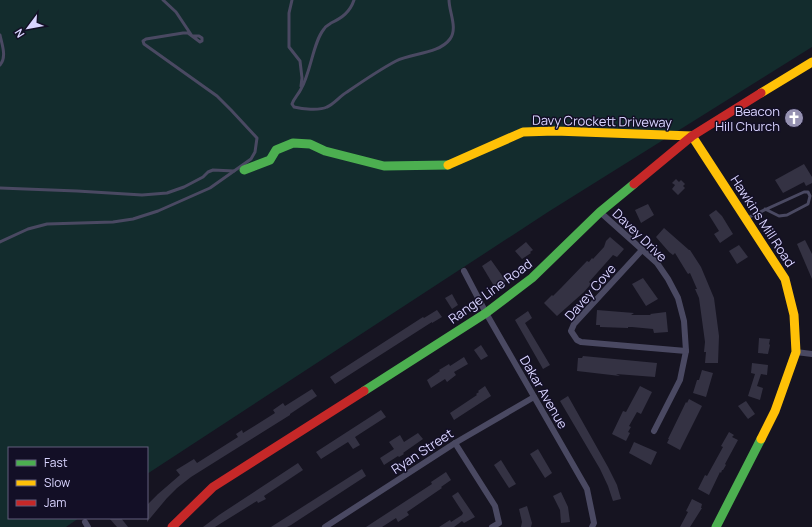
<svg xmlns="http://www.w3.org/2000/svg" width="812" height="527" viewBox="0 0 812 527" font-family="Manrope,sans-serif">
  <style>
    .green { fill: #132c2d }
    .building { fill: #343243 }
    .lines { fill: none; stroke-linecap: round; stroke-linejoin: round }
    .lane { stroke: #4a4962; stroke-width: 3 }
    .street { stroke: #4a4962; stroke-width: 6 }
    .fast { stroke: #4caf50; stroke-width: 9 }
    .slow { stroke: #ffc107; stroke-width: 9 }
    .jam { stroke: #c62828; stroke-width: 9 }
    .labels { text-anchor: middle; stroke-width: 3; stroke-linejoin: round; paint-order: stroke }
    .poi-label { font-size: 13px; fill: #d9d4ff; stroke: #130f26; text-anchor: end }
    .street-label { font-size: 13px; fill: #d9d4ff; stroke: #130f26 }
  </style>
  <rect width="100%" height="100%" fill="#161421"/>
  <path class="green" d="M0,0H812V47L548,212L147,474V448H9V518H79L66,527H0Z"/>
  <g class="building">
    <path d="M804,164L812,177V183L806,186L804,182L783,193L775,180Z"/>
    <path d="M676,179L679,182L681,180L685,184L683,186L685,188L678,195L672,189L675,185L672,183Z"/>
    <path d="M648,204L654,215L641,223L635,210Z"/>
    <path d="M716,210L722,216L733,234L720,243L714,234L719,231L709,215Z"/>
    <path d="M664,228L689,250H690L701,267L714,298L719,336L718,363H705L706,352H704L705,342L699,298L695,289H697L690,273L688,274L686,271L675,253L673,255L669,252L656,237Z"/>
    <path d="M610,237L624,249L617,257L613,255L589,282L591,284L584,292L557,316L544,303L552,295L553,296L561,288L587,261L589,262L592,258L593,259L604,247L606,241Z"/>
    <path d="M805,240L812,254V279L797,244Z"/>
    <path d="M526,242L533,250L530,252L531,253L522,259L515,251Z"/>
    <path d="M739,245L748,257L737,264L729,251Z"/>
    <path d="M491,260L506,281L500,285L499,283L494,286L482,266Z"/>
    <path d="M643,278L658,299L646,306L632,284Z"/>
    <path d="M452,294L458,305L452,309L445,298Z"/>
    <path d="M437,310L442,317L432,323V322L335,384L330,377L423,317L424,318Z"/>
    <path d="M597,310L634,313L631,315H651L650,314L666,312L668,332L654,333L653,329L632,327H628V328L600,327V325H596Z"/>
    <path d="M528,311L532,318L525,323L550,365L543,369L515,320Z"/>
    <path d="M759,338L770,339L769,344L770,345L768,354L758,353Z"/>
    <path d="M481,345L488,356L481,360L474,350Z"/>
    <path d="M583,356L657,363L655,377L616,374L620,376L577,371L578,358H582Z"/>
    <path d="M464,357L468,364L454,372L456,375L447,382L445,379L431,388L427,380L440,371L439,370L449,364L450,366Z"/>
    <path d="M752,363L768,365L767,375L761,374L757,386L763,388L760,400L748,396L755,374L751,373Z"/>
    <path d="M702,370L713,373L706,397L693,393L697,380H699Z"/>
    <path d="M485,386L491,396L454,420L450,413L477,395L476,394L479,392L478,391Z"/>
    <path d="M640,386L652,392L641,414L637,412L629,426L631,427L628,432L630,433L626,441L612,434L623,411L626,412Z"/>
    <path d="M312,389L317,396L290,414V415L191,477L177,488L167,498L147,522V505L158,494L180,475L176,470L194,459L197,463L238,437L236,434L242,430L243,433L275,413L273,410L283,403L285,406Z"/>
    <path d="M568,396L608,467L617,485L621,499L613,501L608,486L600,469L560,401Z"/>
    <path d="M689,399L702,406L680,450L667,443L669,439H668L686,402L687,403Z"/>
    <path d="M746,401L755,414L748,419L738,406Z"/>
    <path d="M381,410L386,417L355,437L360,445L353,449L348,442L321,459L316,452Z"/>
    <path d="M729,432L734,435L732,437L738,440L725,464L726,465L723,470H722L721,473L720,472L709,495L698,489L705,475L707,476L723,447L721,446Z"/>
    <path d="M418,433L423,439L403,453L404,454L399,457L398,456L384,465L380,458L394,449L389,442L400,435L404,442Z"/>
    <path d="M634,442L657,452L651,465L629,453Z"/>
    <path d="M538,449L552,473L545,478L530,454Z"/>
    <path d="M501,460L516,484L509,488L494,465Z"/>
    <path d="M298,463L303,470L264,496L266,499L258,503L257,501L215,527H203L219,515Z"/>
    <path d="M362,469L366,476L291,525L287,527H271Z"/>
    <path d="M446,472L451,480L441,487L442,488L407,512L409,515L398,522L396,518L382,527H366L432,484L431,482Z"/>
    <path d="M458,492L475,517L464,523L462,521L454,527H439L450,520L451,522L462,515L463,513L452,496Z"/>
    <path d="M561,492L568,507L570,522L561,523L560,510L553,496Z"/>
    <path d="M692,499L702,504L701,508H702L690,527H680L688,512L686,511Z"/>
    <path d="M527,506L532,523L531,527H521L522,522L519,509Z"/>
    <path d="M109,518H121L128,527H117Z"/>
  </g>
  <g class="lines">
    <g class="lane">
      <path d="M292,0L289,13V47L300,61L302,78L301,86"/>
      <path d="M354,0C350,12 342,18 331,23C329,25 325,26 324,29C313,42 311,72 301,89C298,95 294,98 292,104L294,107C302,109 319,111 327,107C334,104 340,96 347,92C363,81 379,70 396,61C412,53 439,54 450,39C458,28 449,12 449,0"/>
      <path d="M0,35C2,45 7,57 0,65"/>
      <path d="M0,188L77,191L142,195L167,193L184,187L203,177L208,172L213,170L234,171"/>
      <path d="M747,218L804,192H808L810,196L808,204L787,215L779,216L765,209"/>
      <path d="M0,242L28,229L47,224L113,222L133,219L158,211L210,188L251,159L255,152L257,138L231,110L217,96L144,44L143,41L146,39L183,33H188L200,42L202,41V38L199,36H192L176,12L163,0"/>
    </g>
    <g class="street">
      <path d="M600,212L657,263L668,279L678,298L684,321L686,351L680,380L654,431"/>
      <path d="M642,250L574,324L571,331L577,340L581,342L686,351"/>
      <path d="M464,271L486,313L587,489L594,523L592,527"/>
      <path d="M796,352L812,354"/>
      <path d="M455,443L495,506L499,523L492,527"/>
      <path d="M85,522L88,527"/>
      <path d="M325,527L455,443L534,397"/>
    </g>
    <g class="fast">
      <path d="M244,170L270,160L276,150L293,143L310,144L325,151L384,166L448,165"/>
      <path d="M364,391L486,313L532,278L600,212L634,184"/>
      <path d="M716,527L761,439"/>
    </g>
    <g class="slow">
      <path d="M761,93L812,62"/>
      <path d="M692,136L785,279L794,315L796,352L775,411L761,439"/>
      <path d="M448,165L523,132L555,131L692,136"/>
    </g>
    <g class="jam">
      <path d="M634,184L692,136L761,93"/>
      <path d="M172,527L213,487L364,391"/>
    </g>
  </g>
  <defs>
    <symbol id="church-disc" viewBox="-11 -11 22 22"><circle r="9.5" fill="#9591b1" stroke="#130f26"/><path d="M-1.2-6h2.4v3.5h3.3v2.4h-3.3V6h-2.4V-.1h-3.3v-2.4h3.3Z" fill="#fff"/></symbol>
  </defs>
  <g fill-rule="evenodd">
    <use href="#church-disc" x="783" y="107" width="22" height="22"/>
  </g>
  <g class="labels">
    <g class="poi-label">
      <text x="780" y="116">Beacon<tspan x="780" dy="15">Hill Church</tspan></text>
    </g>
    <g class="street-label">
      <text transform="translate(602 121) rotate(1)" y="5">Davy Crockett Driveway</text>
      <text transform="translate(763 221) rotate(57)" y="5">Hawkins Mill Road</text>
      <text transform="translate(640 235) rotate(44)" y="5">Davey Drive</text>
      <text transform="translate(490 291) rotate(-36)" y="5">Range Line Road</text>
      <text transform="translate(590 292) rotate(-49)" y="5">Davey Cove</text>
      <text transform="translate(544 392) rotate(60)" y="5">Dakar Avenue</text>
      <text transform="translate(422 451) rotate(-33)" y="5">Ryan Street</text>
    </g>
  </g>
  <rect x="8" y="447" width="140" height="72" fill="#130f26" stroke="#625e7d"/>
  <rect x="16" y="460" width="20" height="6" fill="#4caf50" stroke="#625e7d"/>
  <text x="44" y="467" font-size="12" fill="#d9d4ff">Fast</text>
  <rect x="16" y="480" width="20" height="6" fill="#ffc107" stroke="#625e7d"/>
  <text x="44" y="487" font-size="12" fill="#d9d4ff">Slow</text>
  <rect x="16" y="500" width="20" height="6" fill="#c62828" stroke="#625e7d"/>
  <text x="44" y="507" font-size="12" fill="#d9d4ff">Jam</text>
  <g transform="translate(28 28) rotate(238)" stroke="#130f26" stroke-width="3" paint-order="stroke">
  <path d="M0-3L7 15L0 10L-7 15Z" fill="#d9d4ff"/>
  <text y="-6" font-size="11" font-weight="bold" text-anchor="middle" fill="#d9d4ff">N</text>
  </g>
</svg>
